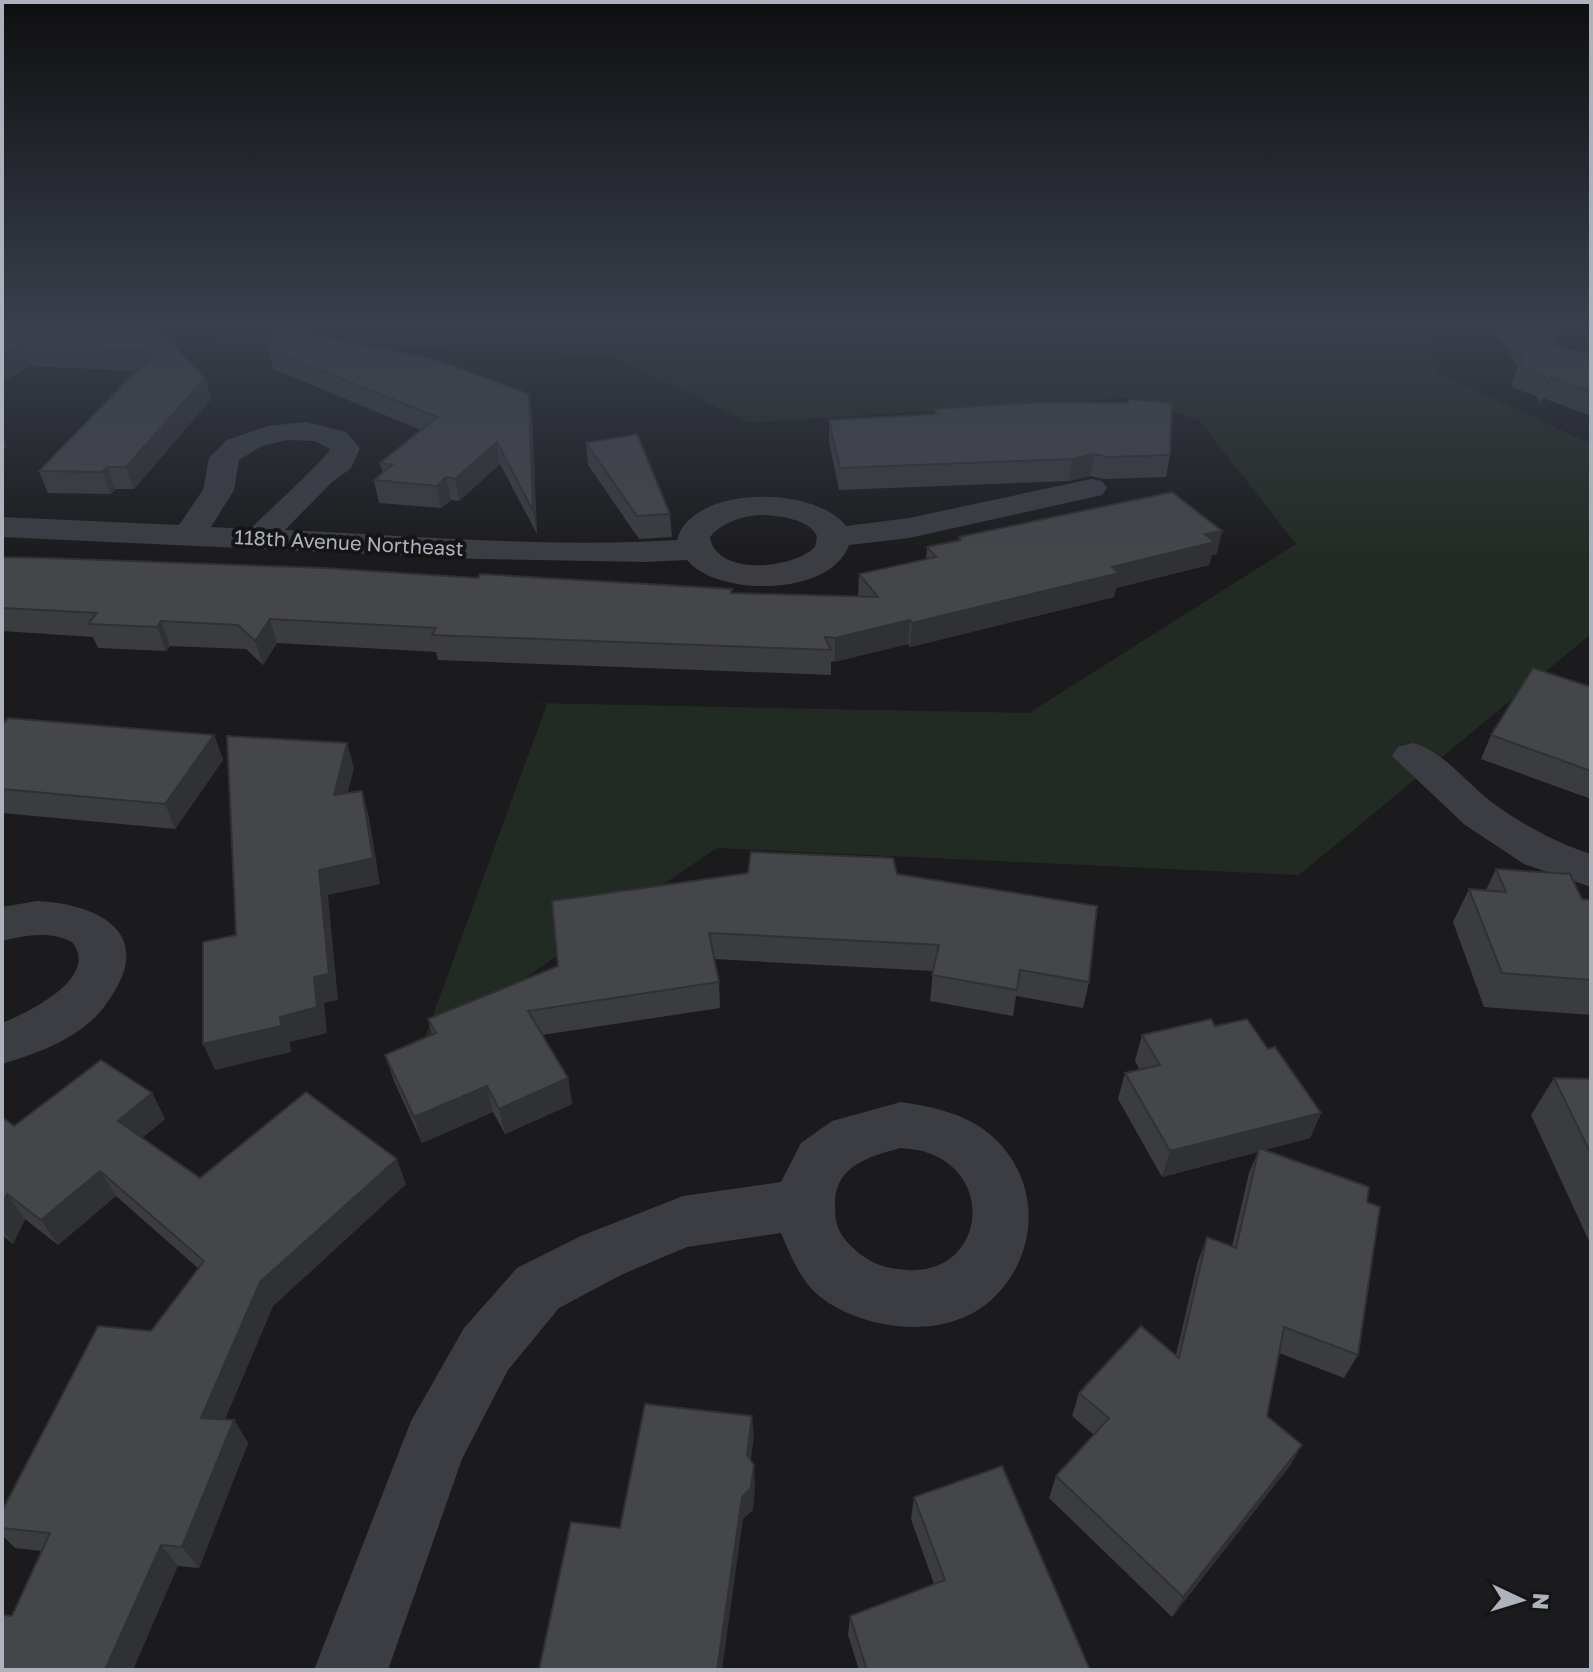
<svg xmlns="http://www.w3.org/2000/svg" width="1593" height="1672" viewBox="0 0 1593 1672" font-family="'Golos Text',sans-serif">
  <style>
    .green { fill: #222b23 }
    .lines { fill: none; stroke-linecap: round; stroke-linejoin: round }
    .street { fill: #3b3d42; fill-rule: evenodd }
    .wall { fill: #3b3c40 }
    .shaded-wall { fill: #303134 }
    .building { fill: #45464a; stroke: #303134; stroke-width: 2 }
    .labels { text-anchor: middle; stroke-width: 8; stroke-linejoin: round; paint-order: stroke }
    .far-street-label { font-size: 20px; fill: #adb2bc; stroke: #151518 }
  </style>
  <rect width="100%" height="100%" fill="#1b1b1d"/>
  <path class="green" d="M230,326H1421L1437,372L1591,444V634L1299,875L717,848L421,1048L547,704L531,703L1029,713L1296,544L1199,420L1129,398L749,423L611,356L216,341Z"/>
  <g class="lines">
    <g class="street">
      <path d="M305,422L346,432L360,448L351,468L331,483L285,530C415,536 547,548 677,540C691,485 815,485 846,526L909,518L1091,479L1102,481L1107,488L1102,495L909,538L849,545C831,597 717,597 687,560L647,562L477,559L2,537V517L179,525L203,490L209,458L227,440L268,426ZM287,440L315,441L330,449C326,459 263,516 250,529L211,527L234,490L239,460L262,446ZM766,515C784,517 808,519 817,536L815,547C793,569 716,577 710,537C722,522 746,514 766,515Z"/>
      <path d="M1413,743C1446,752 1469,787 1497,806C1527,827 1557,843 1591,854V887L1524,864L1465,825L1392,756L1398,747Z"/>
      <path d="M37,901C86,903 151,925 117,987C108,1002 100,1015 86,1025C62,1045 31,1055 2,1064V1023C27,1013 101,978 72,942C50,931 25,935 2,941V907Z"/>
      <path d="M901,1102C926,1106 955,1111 977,1125C1041,1165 1046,1252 989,1302C944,1340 868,1331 823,1299C801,1283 791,1257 781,1233L687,1247L623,1274L559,1308L508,1370L462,1459L388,1670H314L411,1421L464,1328L517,1268L581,1236L683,1196L781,1182L801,1143L832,1121ZM901,1148C911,1149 922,1150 931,1154C997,1180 981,1275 907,1270C880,1268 867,1262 848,1243C837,1231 835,1221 835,1205C834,1166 870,1156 901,1148Z"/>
    </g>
  </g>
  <g class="wall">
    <path d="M2,326H155L205,378L211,399L134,489H115L111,494L48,493L39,471L136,371L29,366Z"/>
    <path d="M1492,326H1557L1554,346L1591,354V416L1543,398L1541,404L1536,396L1511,387L1518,366Z"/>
    <path d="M268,349L532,416L537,534L500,464L459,501L451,500L441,508L379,503L374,480L383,473L380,463L421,430L273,369Z"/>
    <path d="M934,409L1170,455L1166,477L1104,479L1090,476L1069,481L839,490L829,442V420L934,414Z"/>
    <path d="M586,443L670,514L672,537L639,539L588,465Z"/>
    <path d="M959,537L1217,554L1212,555L1209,565L1116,588L1114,597L910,647L908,644L831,662V675L438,660L436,652L277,643L263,665L246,649L170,646L166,651L98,648L93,637L2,631V557L732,589V593L858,597L859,574L926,559L927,547L959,540Z"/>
    <path d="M1591,687V799L1481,759L1491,735Z"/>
    <path d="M2,725L214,735L223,760L175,829L2,813Z"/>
    <path d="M1496,869L1582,899L1591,900V1015L1484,1007L1453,922L1469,889L1486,890Z"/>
    <path d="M897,874L1089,982L1083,1008L1016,996L1013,1016L930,1001L933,971L714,959L719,982L720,1008L542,1035L568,1078L572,1104L505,1134L493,1112L422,1143L394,1081L385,1055L432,1035L428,1019Z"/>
    <path d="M1215,1026L1268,1049L1321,1113L1310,1138L1265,1150L1367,1202L1358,1355L1344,1378L1279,1353L1267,1416L1302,1445L1289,1467L1172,1617L1049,1498L1056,1476L1094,1435L1072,1416L1079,1393L1176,1355L1198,1261L1207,1237L1232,1246L1249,1173L1258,1152L1162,1177L1118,1099L1125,1073L1140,1070L1135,1061L1142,1035Z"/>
    <path d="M1554,1078L1591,1079V1241H1589L1531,1115Z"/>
    <path d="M152,1093L165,1119L142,1138L200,1178L406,1184L273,1306L225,1419L234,1420L248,1443L199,1568L178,1566L12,1616L42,1551L15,1548L2,1535V1511L151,1331L199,1269L116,1196L58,1245L25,1219L13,1244L2,1235V1117L14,1126Z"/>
    <path d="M914,1497L1090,1670H859L848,1635L850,1616L934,1584L911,1519Z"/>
  </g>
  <g class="shaded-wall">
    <path d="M21,345L29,366L2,383V357Z"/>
    <path d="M205,378L211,399L134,489L126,467Z"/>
    <path d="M529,394L532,416L537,534L533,511Z"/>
    <path d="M2,434L7,447L2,449Z"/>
    <path d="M497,442L500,464L459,501L455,479Z"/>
    <path d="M1094,454L1090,476L1069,481L1072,459Z"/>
    <path d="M107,467L115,489L111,494L102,472Z"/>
    <path d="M446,477L451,500L441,508L437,486Z"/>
    <path d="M1222,531L1217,554L1212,555L1209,565L1116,588L1114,597L910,647L912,623L1112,567L1205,534Z"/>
    <path d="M270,619L277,643L263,665L255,641Z"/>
    <path d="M910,620L908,644L835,662V638Z"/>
    <path d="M161,621L170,646L166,651L157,627Z"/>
    <path d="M214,735L223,760L175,829L165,804Z"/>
    <path d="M347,743L354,768L341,820L334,795Z"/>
    <path d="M362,791L369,817L380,884L328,895L338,1000L324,1003L327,1033L290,1042L291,1052L215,1070L203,1044L280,1017L314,977L319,870Z"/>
    <path d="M568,1078L572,1104L505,1134L499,1109Z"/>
    <path d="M487,1086L493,1112L422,1143L414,1117Z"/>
    <path d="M152,1093L165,1119L132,1146L118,1121Z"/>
    <path d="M1321,1113L1310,1138L1162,1177L1170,1151Z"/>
    <path d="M397,1159L406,1184L273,1306L216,1440L201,1418L260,1282Z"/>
    <path d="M100,1171L116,1196L58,1245L41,1220Z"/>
    <path d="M7,1194L25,1219L13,1244L2,1229V1205Z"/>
    <path d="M752,1416L754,1438L748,1478L747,1455Z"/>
    <path d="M234,1420L248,1443L199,1568L182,1547Z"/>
    <path d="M1302,1445L1289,1467L1172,1617L1183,1597Z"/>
    <path d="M754,1465L755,1487L753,1510L743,1519L722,1670H717L742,1497Z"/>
    <path d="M161,1545L178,1566L133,1670H105Z"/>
  </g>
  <g class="building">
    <path d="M2,326H155L205,378L126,467H107L102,472L39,471L155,352L21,345L2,357Z"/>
    <path d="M1512,326H1557L1554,346L1591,354V392L1550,377L1549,383L1544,375L1519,366L1525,346Z"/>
    <path d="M275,328L434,359L529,394L533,511L497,442L455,479L446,477L437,486L374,480L392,465L380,463L437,417L268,349Z"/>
    <path d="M1129,399L1172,403L1170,455L1108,457L1094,454L1072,459L840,468L829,420L936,414L934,409L1043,402L1128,403Z"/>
    <path d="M637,434L670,514L637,516L586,443Z"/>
    <path d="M1172,492L1222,531L1205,534L1215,542L1112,567L1119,573L912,623L910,620L835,638L825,637L831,650L432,635L436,628L270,619L255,641L238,625L161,621L157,627L88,624L97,613L2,608V557L48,558L325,568L478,578L480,574L732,589L731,593L878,597L859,574L936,557L927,547L961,540L959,537Z"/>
    <path d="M1533,668L1591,687V771L1491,735Z"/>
    <path d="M8,718L214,735L165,804L2,789V725Z"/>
    <path d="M227,736L347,743L334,795L362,791L373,858L319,870L329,974L314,977L317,1007L280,1017L281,1026L203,1044V942L236,935Z"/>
    <path d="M751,852L893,858L897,874L1097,906L1089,982L1020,970L1017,990L932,975L939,945L709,933L719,982L528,1011L568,1078L499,1109L487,1086L414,1117L385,1055L436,1033L428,1019L558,966L552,901L748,873Z"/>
    <path d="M1496,869L1570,874L1582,899L1591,900V980L1502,973L1469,889L1506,892Z"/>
    <path d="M1211,1019L1215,1026L1247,1019L1268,1049L1275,1047L1321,1113L1170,1151L1125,1073L1160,1065L1142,1035Z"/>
    <path d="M101,1060L152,1093L118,1121L200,1178L306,1092L397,1159L260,1282L201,1418L234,1420L182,1547L161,1545L105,1670H2V1615L12,1616L50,1533L2,1528V1511L98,1326L151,1331L204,1261L100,1171L41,1220L7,1194L2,1205V1117L14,1126Z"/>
    <path d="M1554,1078L1591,1079V1154Z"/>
    <path d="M1259,1148L1369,1187L1367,1202L1380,1207L1358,1355L1284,1327L1267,1416L1302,1445L1183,1597L1056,1476L1109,1418L1079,1393L1141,1326L1179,1358L1207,1237L1236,1248Z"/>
    <path d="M645,1404L752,1416L747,1455L754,1465L751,1488L742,1497L717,1670H539L571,1522L620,1528Z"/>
    <path d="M1002,1466L1090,1670H867L850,1616L945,1580L914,1497Z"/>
  </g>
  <linearGradient id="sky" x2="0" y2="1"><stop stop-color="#0f0f10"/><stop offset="0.58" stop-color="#393f4c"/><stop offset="1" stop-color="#393f4c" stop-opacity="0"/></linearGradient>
  <rect width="1593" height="560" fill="url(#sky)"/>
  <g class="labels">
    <g class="far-street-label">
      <text transform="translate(349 543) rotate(3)" y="7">118th Avenue Northeast</text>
    </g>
  </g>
  <rect width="1593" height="1672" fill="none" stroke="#adb2bc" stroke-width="8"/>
  <g transform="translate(1521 1600) rotate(94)" stroke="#151518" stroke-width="6" paint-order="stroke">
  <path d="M0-6L14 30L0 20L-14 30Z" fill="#adb2bc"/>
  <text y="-12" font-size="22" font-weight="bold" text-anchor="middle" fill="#adb2bc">N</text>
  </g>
</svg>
